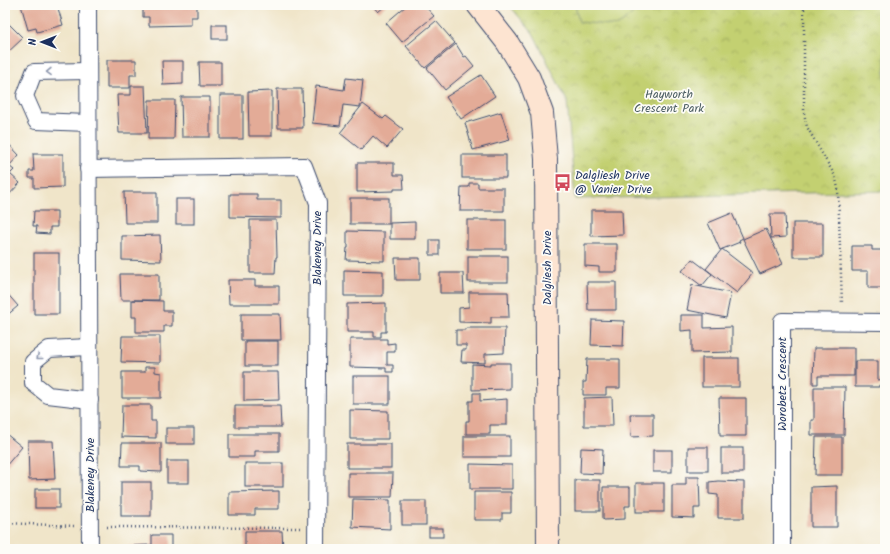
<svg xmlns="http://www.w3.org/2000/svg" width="890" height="554" viewBox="0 0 890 554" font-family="Kalam,sans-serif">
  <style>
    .park { fill: url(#park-crowns); stroke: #6f8068 }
    .pitch { fill: #c3d071; stroke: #6f8068 }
    .building { fill: #e3ab97 }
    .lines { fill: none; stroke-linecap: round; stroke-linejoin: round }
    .street-casing { stroke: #3b4a6e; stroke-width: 18 }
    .secondary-casing { stroke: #3b4a6e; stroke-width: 24 }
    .path { stroke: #3b4a6e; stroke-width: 2.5; stroke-dasharray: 1 3; stroke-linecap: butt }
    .street { stroke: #fff; stroke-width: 16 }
    .secondary { stroke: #fde4d1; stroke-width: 22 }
    .oneway { stroke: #8d97ae }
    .labels { text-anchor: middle; stroke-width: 3.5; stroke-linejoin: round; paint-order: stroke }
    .park-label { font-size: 12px; fill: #4d5f64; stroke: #fdfcf7 }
    .poi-label { font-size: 12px; fill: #1b2f5e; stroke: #fdfcf7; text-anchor: start }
    .street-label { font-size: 12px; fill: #1b2f5e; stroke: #fdfcf7 }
  </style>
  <defs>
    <pattern id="park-crowns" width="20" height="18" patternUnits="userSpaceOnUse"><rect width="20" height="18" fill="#c3d071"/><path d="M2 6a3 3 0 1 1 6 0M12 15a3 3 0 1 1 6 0" fill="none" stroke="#a7b364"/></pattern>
  </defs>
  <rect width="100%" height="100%" fill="#fdfcf7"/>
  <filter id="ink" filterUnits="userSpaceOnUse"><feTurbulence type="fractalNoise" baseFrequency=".025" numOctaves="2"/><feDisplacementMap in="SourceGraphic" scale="8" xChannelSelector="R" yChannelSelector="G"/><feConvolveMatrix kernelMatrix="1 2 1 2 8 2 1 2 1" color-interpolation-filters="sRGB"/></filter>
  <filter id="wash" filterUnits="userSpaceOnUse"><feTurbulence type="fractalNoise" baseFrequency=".012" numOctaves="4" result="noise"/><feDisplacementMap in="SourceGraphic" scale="16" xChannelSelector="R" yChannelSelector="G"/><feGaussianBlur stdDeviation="0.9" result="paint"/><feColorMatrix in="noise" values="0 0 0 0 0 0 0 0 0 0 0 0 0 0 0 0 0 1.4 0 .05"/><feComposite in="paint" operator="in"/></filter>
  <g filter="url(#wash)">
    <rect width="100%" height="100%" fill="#f0e5c9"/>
    <path class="park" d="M509,5H885V191L575,199L567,101L533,33Z"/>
    <path class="pitch" d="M575,5H642L618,26L579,22Z"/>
    <g id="blocks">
      <g class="building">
        <path d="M21,5H57L63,25L37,32L36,28L28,30Z"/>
        <path d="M143,5H197V17H191V25L149,26V17H143Z"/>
        <path d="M372,5H386L378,12Z"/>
        <path d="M407,5H424L434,16L402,42L386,23Z"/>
        <path d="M5,20L23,38L5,55Z"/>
        <path d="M436,21L455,43L425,68L406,46Z"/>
        <rect x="212" y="25" width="15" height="14"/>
        <path d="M456,44L464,57L466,56L474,66L445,90L427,68Z"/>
        <path d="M107,60H136V75H130V88H107Z"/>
        <path d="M162,61H183V84L163,85Z"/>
        <path d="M199,62H221V86H200Z"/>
        <path d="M481,75L495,96L461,119L446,97Z"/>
        <path d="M346,78L363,80L360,107L343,105L340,126L312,123L316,86L344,90Z"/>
        <path d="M131,86H145L147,133H119L117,95H131Z"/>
        <path d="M277,89H302L303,128H278Z"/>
        <path d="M272,91V136H249L248,92Z"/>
        <rect x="220" y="95" width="23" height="44"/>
        <path d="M181,97H210V137H182Z"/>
        <path d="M149,100H175L174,139H148Z"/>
        <path d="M363,104L383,119L386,116L403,129L387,148L373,136L361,150L340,133Z"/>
        <path d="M501,112L510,140L473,150L465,123Z"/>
        <path d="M5,140L19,155L9,166L14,170L10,174L20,183L5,199Z"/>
        <path d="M33,154H63V187L34,188V178H29V171H34Z"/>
        <rect x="462" y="155" width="44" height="23"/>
        <path d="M357,163H394V175H403L404,189H394V191L357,192Z"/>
        <path d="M469,183H478V188H504V211H460L461,187H469Z"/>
        <path d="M124,192H157V223H125Z"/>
        <path d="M230,194H257V200H281V218L230,217Z"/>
        <rect x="350" y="198" width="39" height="26"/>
        <rect x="176" y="199" width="18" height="25"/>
        <path d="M591,210H622L623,235L591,236Z"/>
        <path d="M34,211H57V227H50V234L36,233L37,226H33Z"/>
        <path d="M732,213L743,238L739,240L740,242L720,250L708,223Z"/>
        <path d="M770,214H785L786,237L771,238Z"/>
        <path d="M250,220H276L277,257H276L275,273H250Z"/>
        <rect x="467" y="220" width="39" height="29"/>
        <path d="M415,222V239H390V223Z"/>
        <rect x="793" y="223" width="30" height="34"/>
        <path d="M766,229L783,264L760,274L743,239Z"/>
        <path d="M347,231L384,232V261L346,260L347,248H348V244H347Z"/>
        <path d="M160,235L161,261L122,260V236Z"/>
        <rect x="430" y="240" width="9" height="15"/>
        <path d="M585,244H617V272H599V267L585,266Z"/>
        <path d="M852,246H872V250H885V288H868V271H852Z"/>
        <path d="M722,249L753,273L737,293L706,269Z"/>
        <rect x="34" y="253" width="25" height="61"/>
        <rect x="468" y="256" width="40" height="26"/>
        <path d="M395,258H420V280H396Z"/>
        <path d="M692,259L712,274L702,286L682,271Z"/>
        <path d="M344,270L383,271V296H344Z"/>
        <path d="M440,273H463L464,293H440Z"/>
        <path d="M120,274H159V300H121Z"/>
        <path d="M228,280H255V286H279V304H229Z"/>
        <path d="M587,282H616V310H588Z"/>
        <path d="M692,285L731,293L726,318L687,310Z"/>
        <path d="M5,291L18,306L5,317Z"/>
        <path d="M469,292H508L509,317H491V323L459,322V308L469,307Z"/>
        <path d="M132,300L163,301V311H172V326H164V332H136V317H132Z"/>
        <path d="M386,303V332H381V337H374V332H347V304Z"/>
        <path d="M241,314H280L281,340H241Z"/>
        <path d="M681,315H704V328L732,327V352L692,353V330L681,331Z"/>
        <path d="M592,320L624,321L623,346L591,345Z"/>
        <path d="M466,328H505L504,353L485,354V363L461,362L462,350H466V345H456V330H466Z"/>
        <path d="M122,336H160V363L121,362Z"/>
        <path d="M350,339H387V344L395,343V352H387V365H393V372H386V368L350,367Z"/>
        <rect x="245" y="341" width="33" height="25"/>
        <path d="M814,348H854V376H818V384H813Z"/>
        <rect x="702" y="358" width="37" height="29"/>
        <path d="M587,359H620V388H606V395H583V382H586Z"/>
        <path d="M855,361H878V380L885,379V385H879V387H855Z"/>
        <path d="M491,363H510V389L472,390V364L491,365Z"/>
        <path d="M145,367H155V372L161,373V398H122V372H145Z"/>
        <path d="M244,372H278L279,400L244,401Z"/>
        <rect x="353" y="376" width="37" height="28"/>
        <path d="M814,387H845L844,435H811V420H814Z"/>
        <path d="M473,393H480V401L507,399V425H490V434H466V421H469V401H473Z"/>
        <path d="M612,397L613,426H584V398Z"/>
        <path d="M719,398H746V436H720Z"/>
        <path d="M122,405H151V421H156V438L121,437Z"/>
        <path d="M235,406H280L281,427H235Z"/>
        <path d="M350,410L388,411V439H350Z"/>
        <path d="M630,414H653V436L631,437Z"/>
        <rect x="166" y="428" width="28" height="16"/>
        <path d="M5,433L22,447L5,467Z"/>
        <path d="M229,434H279V451H255V457H229Z"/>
        <rect x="464" y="436" width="46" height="21"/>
        <path d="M816,437H842V475H815Z"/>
        <path d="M28,441H53L55,479L29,480Z"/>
        <path d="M122,443H161V472L140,471V466H121Z"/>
        <rect x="347" y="444" width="44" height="24"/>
        <rect x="688" y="447" width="20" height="24"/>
        <path d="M581,448L603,449L602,474L580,473Z"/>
        <rect x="721" y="448" width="22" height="25"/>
        <rect x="653" y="450" width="19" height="22"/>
        <rect x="167" y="461" width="22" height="22"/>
        <rect x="245" y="463" width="38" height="24"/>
        <path d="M470,464L512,465V489H470Z"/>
        <path d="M348,473H393L392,497H348Z"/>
        <path d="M686,477H699L700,508H694V518L672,517V485H686Z"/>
        <rect x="575" y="480" width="25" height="31"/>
        <path d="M718,481L744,482V518H718V495L709,494V482Z"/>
        <rect x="121" y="482" width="30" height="34"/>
        <rect x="636" y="483" width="28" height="29"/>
        <path d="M837,486V527H811V487Z"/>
        <path d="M603,487H630V506H625V519L604,520L603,519Z"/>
        <rect x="35" y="489" width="24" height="19"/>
        <path d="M279,491V509H255V515H229V492Z"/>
        <path d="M474,492H511V513H502V520H474Z"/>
        <path d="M353,499L390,500V529L352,527Z"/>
        <rect x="402" y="501" width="24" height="24"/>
        <rect x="429" y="528" width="14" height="9"/>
        <path d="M245,531H282L283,549H245Z"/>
        <path d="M152,535H171V549H128V546L152,545Z"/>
        <rect x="28" y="547" width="27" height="2"/>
      </g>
    </g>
  </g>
  <g filter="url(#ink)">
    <use href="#blocks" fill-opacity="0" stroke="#3b4a6e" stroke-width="1"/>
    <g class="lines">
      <defs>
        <g id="street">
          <path d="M88,5L90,549"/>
          <path d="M88,71L34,72L25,96L36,121L88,123"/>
          <path d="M88,169L304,166L318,203L316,549"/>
          <path d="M89,347L49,349L33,362V383L48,395L90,400"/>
          <path d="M782,549V321L885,322"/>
        </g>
        <path id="secondary" d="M478,5L507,42L529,78L542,113L546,159L548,549"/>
      </defs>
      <use href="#street" class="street-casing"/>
      <use href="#secondary" class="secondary-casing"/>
      <g class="path">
        <path d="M804,5V113L807,127L835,176L838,188L842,304"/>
        <path d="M5,523L74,526"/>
        <path d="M107,527L300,528"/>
      </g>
      <use href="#street" class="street"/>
      <use href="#secondary" class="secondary"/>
    </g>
    <defs><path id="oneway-chevron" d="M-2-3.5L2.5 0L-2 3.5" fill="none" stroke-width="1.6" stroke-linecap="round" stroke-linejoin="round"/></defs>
    <g class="oneway">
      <use href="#oneway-chevron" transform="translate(49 72) rotate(179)"/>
      <use href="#oneway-chevron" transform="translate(39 357) rotate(141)"/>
    </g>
  </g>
  <defs>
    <symbol id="bus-bare" viewBox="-9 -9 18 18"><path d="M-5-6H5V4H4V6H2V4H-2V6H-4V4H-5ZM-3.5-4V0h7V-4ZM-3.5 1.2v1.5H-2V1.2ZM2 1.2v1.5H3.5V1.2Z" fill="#d1495b" stroke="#fdfcf7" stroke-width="2.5" paint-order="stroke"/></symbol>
  </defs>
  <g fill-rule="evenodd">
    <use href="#bus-bare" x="550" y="170" width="25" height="25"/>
  </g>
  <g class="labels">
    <g class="park-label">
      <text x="669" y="98">Hayworth<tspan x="669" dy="14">Crescent Park</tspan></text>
    </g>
    <g class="poi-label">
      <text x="575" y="179">Dalgliesh Drive<tspan x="575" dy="14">@ Vanier Drive</tspan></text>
    </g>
    <g class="street-label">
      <text transform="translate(317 248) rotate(-90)" y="4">Blakeney Drive</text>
      <text transform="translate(547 268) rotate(-90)" y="4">Dalgliesh Drive</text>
      <text transform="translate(782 384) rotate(-90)" y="4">Worobetz Crescent</text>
      <text transform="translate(90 475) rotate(-90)" y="4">Blakeney Drive</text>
    </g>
  </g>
  <rect width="890" height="554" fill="none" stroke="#fdfcf7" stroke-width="20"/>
  <g transform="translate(42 42) rotate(270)" stroke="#fdfcf7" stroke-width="3" paint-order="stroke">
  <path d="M0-3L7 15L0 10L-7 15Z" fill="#1b2f5e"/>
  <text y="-6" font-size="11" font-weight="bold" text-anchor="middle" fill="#1b2f5e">N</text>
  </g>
</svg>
